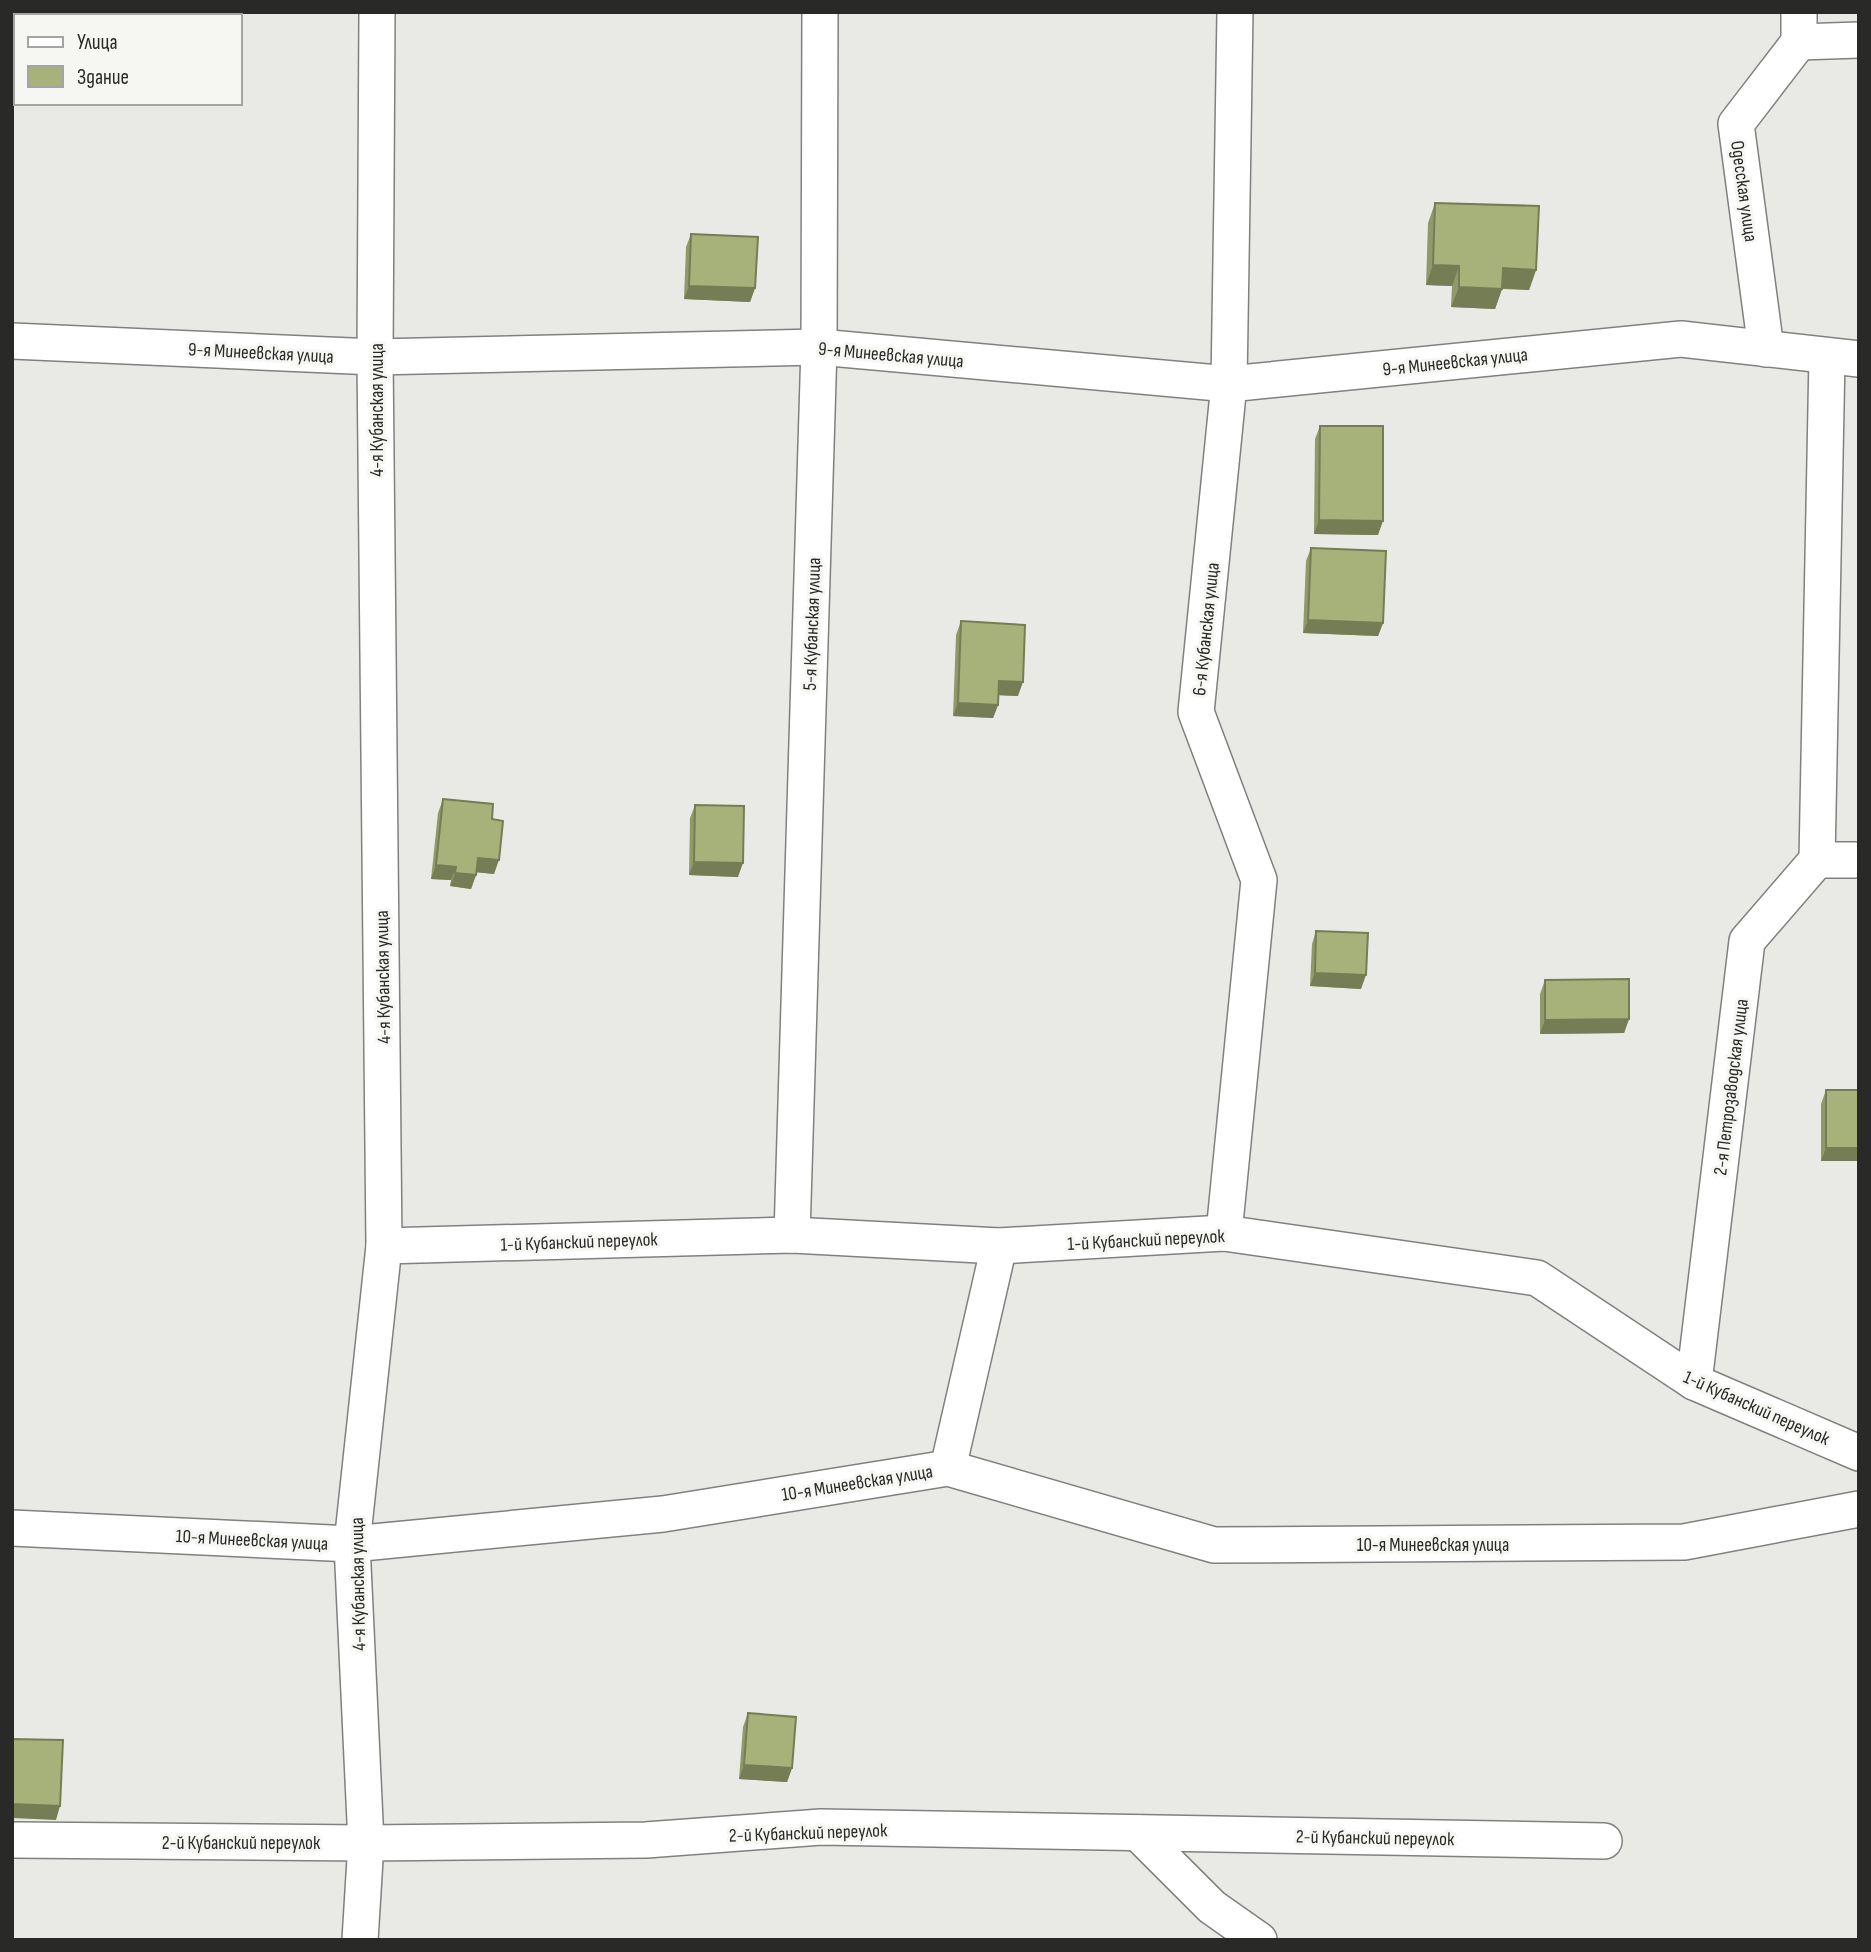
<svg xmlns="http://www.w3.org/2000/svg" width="1871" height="1952" viewBox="0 0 1871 1952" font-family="'Sofia Sans Condensed',sans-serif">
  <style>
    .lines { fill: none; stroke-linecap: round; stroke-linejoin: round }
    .minor-casing { stroke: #80817e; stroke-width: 38 }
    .minor { stroke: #fff; stroke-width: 35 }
    .wall { fill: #909969 }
    .shaded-wall { fill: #757d55 }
    .building { fill: #a7b27a; stroke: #757d55; stroke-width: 2 }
    .labels { text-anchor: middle; stroke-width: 6; stroke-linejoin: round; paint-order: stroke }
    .street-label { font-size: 19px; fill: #292928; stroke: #f6f7f3 }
  </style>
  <rect width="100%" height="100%" fill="#e9eae6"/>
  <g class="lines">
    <defs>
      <g id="minor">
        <path d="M1799,42L1859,40"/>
        <path d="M12,341L375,357L819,347L1229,384L1681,339L1859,359"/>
        <path d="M1766,349L1736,124L1799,42V12"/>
        <path d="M1817,860L1827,357"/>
        <path d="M1224,1233L1259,880L1196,712L1229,384L1235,12"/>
        <path d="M792,1235L819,347L820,12"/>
        <path d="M384,1246L792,1235L999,1246L1224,1233L1537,1278L1694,1382L1859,1453"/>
        <path d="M1694,1382L1747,941L1817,860H1859"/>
        <path d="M948,1468L999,1246"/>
        <path d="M12,1528L352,1544L663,1514L948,1468L1214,1545L1684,1542L1859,1509"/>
        <path d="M1138,1833L1212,1907L1259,1940"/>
        <path d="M12,1840L366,1843L646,1840L821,1827L1604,1841"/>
        <path d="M360,1940L366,1843L352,1544L384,1246L375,357L377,12"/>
      </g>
    </defs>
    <use href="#minor" class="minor-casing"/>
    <use href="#minor" class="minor"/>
  </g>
  <g class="wall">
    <path d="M1435,203L1536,270L1529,290L1502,289L1495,309L1451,307L1452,286L1426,285L1428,223Z"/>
    <path d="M691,234L755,288L750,302L684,299L686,247Z"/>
    <path d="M1320,426L1378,535L1314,534L1315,439Z"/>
    <path d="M1311,548L1383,623L1378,636L1303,633L1306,561Z"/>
    <path d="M961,621L1018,696L998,695V705L993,718L953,716L956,635Z"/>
    <path d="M443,799L492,819L494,874L477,872L471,889L450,886L451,880L431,879L438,813Z"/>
    <path d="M695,805L738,877L689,875L690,818Z"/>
    <path d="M1316,931L1361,989L1310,986L1312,944Z"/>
    <path d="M1545,980L1629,1019L1624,1033L1540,1034V994Z"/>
    <path d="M1826,1090H1859V1161H1821V1104Z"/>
    <path d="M748,1713L792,1768L787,1782L739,1779L743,1727Z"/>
  </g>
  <g class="shaded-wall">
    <path d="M1433,265L1459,266L1452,286L1426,285Z"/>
    <path d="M1503,268L1536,270L1529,290L1496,288Z"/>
    <path d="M689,286L755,288L750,302L684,299Z"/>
    <path d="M1459,287L1502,289L1495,309L1451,307Z"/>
    <path d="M1319,520L1383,521L1378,535L1314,534Z"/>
    <path d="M1308,620L1383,623L1378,636L1303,633Z"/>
    <path d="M999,681L1023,682L1018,696L994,695Z"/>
    <path d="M958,703L998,705L993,718L953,716Z"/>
    <path d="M478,858L499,860L494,874L473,872Z"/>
    <path d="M694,862L743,863L738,877L689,875Z"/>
    <path d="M436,865L456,867L451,880L431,879Z"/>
    <path d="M455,873L476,875L471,889L450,886Z"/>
    <path d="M1315,973L1366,975L1361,989L1310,986Z"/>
    <path d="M1629,1019L1624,1033L1540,1034L1545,1020Z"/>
    <path d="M1826,1148H1859V1161H1821Z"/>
    <path d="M744,1765L792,1768L787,1782L739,1779Z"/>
    <path d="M12,1804L60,1806L56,1820L12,1818Z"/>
  </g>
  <g class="building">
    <path d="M1435,203L1539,206L1536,270L1503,268L1502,289L1459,287V266L1433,265Z"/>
    <path d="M691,234L758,237L755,288L689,286Z"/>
    <path d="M1320,426H1383V521L1319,520Z"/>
    <path d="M1311,548L1386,551L1383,623L1308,620Z"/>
    <path d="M961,621L1025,625L1023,682L999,681L998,705L958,703Z"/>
    <path d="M443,799L493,804L492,819L503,821L499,860L478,858L476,875L455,873L456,867L436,865Z"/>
    <path d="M695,805L744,806L743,863L694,862Z"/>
    <path d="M1316,931L1368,933L1366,975L1315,973Z"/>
    <path d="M1629,979V1019L1545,1020V980Z"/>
    <rect x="1826" y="1090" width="33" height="58"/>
    <path d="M748,1713L796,1717L792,1768L744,1765Z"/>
    <path d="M12,1739L63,1740L60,1806L12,1804Z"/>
  </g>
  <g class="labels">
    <g class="street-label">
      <text transform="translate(1745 191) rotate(82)" y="7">Одесская улица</text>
      <text transform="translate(261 352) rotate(3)" y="7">9-я Минеевская улица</text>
      <text transform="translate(891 354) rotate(5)" y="7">9-я Минеевская улица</text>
      <text transform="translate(1455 361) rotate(-6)" y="7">9-я Минеевская улица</text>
      <text transform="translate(376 410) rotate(-90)" y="7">4-я Кубанская улица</text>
      <text transform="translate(811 624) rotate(-88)" y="7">5-я Кубанская улица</text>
      <text transform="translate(1205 629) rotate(-84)" y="7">6-я Кубанская улица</text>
      <text transform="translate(382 977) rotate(-91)" y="7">4-я Кубанская улица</text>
      <text transform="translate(1730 1087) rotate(-83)" y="7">2-я Петрозаводская улица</text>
      <text transform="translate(1146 1239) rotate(-3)" y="7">1-й Кубанский переулок</text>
      <text transform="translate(579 1241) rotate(-2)" y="7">1-й Кубанский переулок</text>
      <text transform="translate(1757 1407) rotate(24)" y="7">1-й Кубанский переулок</text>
      <text transform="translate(857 1482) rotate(-9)" y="7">10-я Минеевская улица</text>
      <text transform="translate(252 1539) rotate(3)" y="7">10-я Минеевская улица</text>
      <text x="1433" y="1551">10-я Минеевская улица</text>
      <text transform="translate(357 1584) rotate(-91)" y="7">4-я Кубанская улица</text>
      <text transform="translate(808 1832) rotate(-2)" y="7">2-й Кубанский переулок</text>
      <text transform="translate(1375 1837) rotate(1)" y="7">2-й Кубанский переулок</text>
      <text x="241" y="1849">2-й Кубанский переулок</text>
    </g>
  </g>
  <rect width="1871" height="1952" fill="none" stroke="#292928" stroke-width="28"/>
  <rect x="14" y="14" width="228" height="91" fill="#f6f7f3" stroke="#a4a5a2" stroke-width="2"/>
  <rect x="28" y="37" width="35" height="10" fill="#ffffff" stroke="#a4a5a2" stroke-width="2"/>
  <text x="77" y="49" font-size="21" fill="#292928">Улица</text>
  <rect x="28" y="66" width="35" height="21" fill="#a7b27a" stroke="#a4a5a2" stroke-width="2"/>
  <text x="77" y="84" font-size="21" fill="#292928">Здание</text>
</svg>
